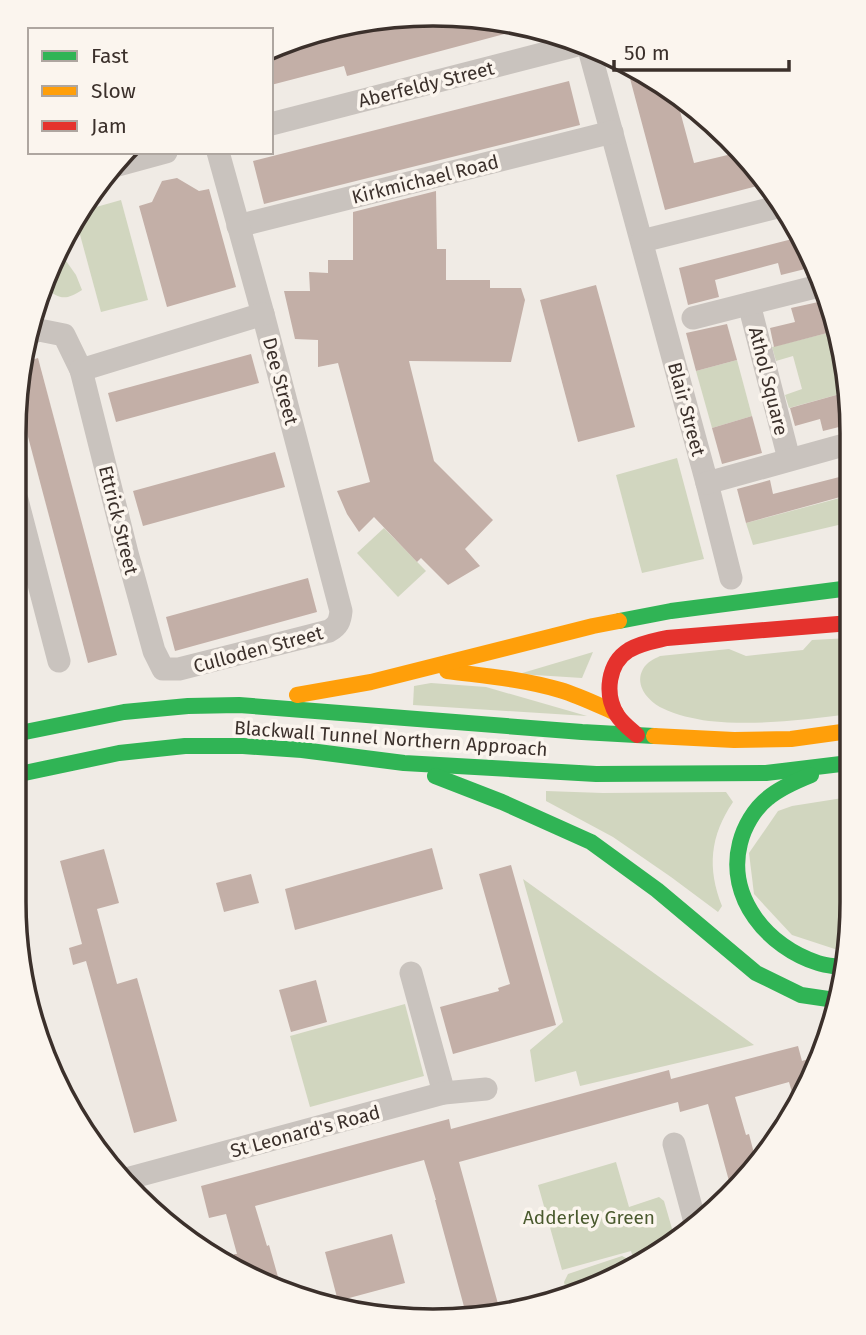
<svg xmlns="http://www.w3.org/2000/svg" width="866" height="1335" viewBox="0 0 866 1335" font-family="'Fira Sans',sans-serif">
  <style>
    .green { fill: #d1d6bf }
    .building { fill: #c3afa7 }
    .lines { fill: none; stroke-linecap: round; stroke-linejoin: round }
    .street { stroke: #c9c3be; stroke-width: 23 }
    .fast { stroke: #30b455; stroke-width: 16 }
    .slow { stroke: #ff9f0a; stroke-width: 16 }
    .jam { stroke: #e5322d; stroke-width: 16 }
    .labels { text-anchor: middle; stroke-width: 7; stroke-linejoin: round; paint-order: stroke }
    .street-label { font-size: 19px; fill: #3b302b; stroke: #fbf5ee }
    .park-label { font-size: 19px; fill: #4a5a2e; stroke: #fbf5ee }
    .rim { fill: none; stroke: #3b302b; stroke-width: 3.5 }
  </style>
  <rect width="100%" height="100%" fill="#f0ebe5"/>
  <g class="green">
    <path d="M121,200L148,300L101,312L76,220L82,211Z"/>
    <path d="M56,251H59L76,275L82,290C65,301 60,299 45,288Z"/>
    <path d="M831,332L847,392L789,408L785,395L802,389L793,356L776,361L772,347Z"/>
    <path d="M737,360L752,416L712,428L696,371Z"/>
    <path d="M677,458L704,559L642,573L616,475Z"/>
    <path d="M851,495V522L753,545L746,523Z"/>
    <path d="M384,528L426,571L398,597L357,553Z"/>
    <path d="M850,638V714C803,720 756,726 709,721C694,719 676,715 662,708C648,701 634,685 643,669C647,662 654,659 660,656L729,649L746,656L803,650L812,640Z"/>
    <path d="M593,652L582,678L519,674Z"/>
    <path d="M431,683L486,687L587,716L413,705L414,686Z"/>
    <path d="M546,791L603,793L726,792L733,802C710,836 707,868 722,906L718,912L671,877L613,837L546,801Z"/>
    <path d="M849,797L848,952H844L792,935L754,894L749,853L778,811L792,806Z"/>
    <path d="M523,879L754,1045L580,1086L576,1071L535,1082L530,1050L563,1022Z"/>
    <path d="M405,1004L424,1076L310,1107L290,1036Z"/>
    <path d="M616,1162L629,1207L659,1197L664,1201L675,1239L643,1265L636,1268L631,1251L562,1270L538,1185Z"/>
    <path d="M622,1256L628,1259L630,1270L567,1296L564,1282L568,1274Z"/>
  </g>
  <g class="building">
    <path d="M406,15L519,30L347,76L344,66L271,85V51Z"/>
    <path d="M628,71L677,100L694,163L736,153L761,185L665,210Z"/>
    <path d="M569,81L580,125L264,204L253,161Z"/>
    <path d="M177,178L199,191L209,189L236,287L167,307L139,206L152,202L162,181Z"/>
    <path d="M436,191L437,249H446V280H490V288H521L525,300L511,362L409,361L434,461L493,520L465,549L480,566L448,585L421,558L417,562L374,517L359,532L347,514L337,491L370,482L338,363L318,367V340L295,339L284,291H310L309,272L328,273V260H353V212Z"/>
    <path d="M800,237L808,246L813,267L781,275L778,263L715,280L719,297L688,305L679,268Z"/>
    <path d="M596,285L635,427L578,442L540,300Z"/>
    <path d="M823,301L831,332L774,347L770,328L795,322L791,308Z"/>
    <path d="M727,324L737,360L696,371L686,333Z"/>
    <path d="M251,354L259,383L116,422L108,393Z"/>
    <path d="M38,358L117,655L88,663L18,399V378L22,363Z"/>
    <path d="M847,392L851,406V424L823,431L820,419L795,426L790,408Z"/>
    <path d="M752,416L762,453L722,464L712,428Z"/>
    <path d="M275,452L285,487L143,526L133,491Z"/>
    <path d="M851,474V494L746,523L737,489L770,480L773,494Z"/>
    <path d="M308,578L317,612L175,651L166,617Z"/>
    <path d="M432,848L443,889L295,930L285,889Z"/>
    <path d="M104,849L119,903L97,909L117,984L137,978L177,1121L134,1133L86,961L73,965L69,948L82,944L60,861Z"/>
    <path d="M511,865L556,1025L453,1054L440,1007L499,991L498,988L510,984L479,874Z"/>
    <path d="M251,874L259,903L224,912L216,883Z"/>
    <path d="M316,980L327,1022L291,1032L279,990Z"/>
    <path d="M798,1046L802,1061L818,1056L809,1087L796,1106L789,1082L735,1097L746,1135L749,1134L757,1165L748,1179L732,1192L708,1104L680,1112L678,1102L459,1162L500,1311L466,1314L435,1200H436L424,1160L255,1206L267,1246L269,1245L282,1291L273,1289L238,1269L234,1254H237L226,1214L209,1218L201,1186L449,1119L451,1129L669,1070L671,1079Z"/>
    <path d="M392,1234L405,1283L338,1301L325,1252Z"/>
  </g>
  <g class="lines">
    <g class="street">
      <path d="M589,49L707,483L731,578"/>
      <path d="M271,124L581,44"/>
      <path d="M111,167L166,152"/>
      <path d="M238,226L612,132"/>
      <path d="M642,241L777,207"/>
      <path d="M749,304L789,459"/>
      <path d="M693,318L819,286"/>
      <path d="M31,333L39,330L64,335L81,370L127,553L154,651L163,669H179L329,631C338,626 340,621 341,611L263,314L218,152"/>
      <path d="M81,370L263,314"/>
      <path d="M707,483L851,443"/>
      <path d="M17,500L59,661"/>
      <path d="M411,973L444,1093"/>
      <path d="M674,1144L695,1222"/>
      <path d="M126,1179L444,1093L486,1089"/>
    </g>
    <g class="fast">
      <path d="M619,621L671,611L850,588"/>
      <path d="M15,734L124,712L188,706L239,705L582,732L654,736"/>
      <path d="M15,775L119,753L185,746H243L302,750L404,763L596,774L766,773L849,763"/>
      <path d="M811,775C796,781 780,788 768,798C754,809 744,827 740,843C726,898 768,947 818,963C827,966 836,966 845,968"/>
      <path d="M435,776L502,802L591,842L657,890L756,973L801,995L835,1000"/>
    </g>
    <g class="slow">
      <path d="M447,671C485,676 524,679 560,690C580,696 598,705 616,713"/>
      <path d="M297,695L371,682L593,626L619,621"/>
      <path d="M654,736L734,740L791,739L849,731"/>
    </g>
    <path class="jam" d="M637,735C630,729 622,723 617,715C604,694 608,663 629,650C641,643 654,641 667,638L850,623"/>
  </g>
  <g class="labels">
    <g class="street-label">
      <text transform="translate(426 84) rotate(-14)" y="7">Aberfeldy Street</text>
      <text transform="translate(425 179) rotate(-14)" y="7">Kirkmichael Road</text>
      <text transform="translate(281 381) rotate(75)" y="7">Dee Street</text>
      <text transform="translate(769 381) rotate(76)" y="7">Athol Square</text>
      <text transform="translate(687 409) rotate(75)" y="7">Blair Street</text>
      <text transform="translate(119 520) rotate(76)" y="7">Ettrick Street</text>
      <text transform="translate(258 649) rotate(-15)" y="7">Culloden Street</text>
      <text transform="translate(391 738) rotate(4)" y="7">Blackwall Tunnel Northern Approach</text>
      <text transform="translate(305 1131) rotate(-15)" y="7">St Leonard's Road</text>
    </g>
    <g class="park-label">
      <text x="589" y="1224">Adderley Green</text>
    </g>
  </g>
  <path d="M0 0H866V1335H0ZM433 26H433A407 407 0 0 1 840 433V902A407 407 0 0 1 433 1309H433A407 407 0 0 1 26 902V433A407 407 0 0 1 433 26Z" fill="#fbf5ee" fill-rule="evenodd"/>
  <path class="rim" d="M433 26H433A407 407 0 0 1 840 433V902A407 407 0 0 1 433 1309H433A407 407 0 0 1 26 902V433A407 407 0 0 1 433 26Z"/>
  <rect x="28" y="28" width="245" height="126" fill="#fbf5ee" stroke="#aea6a0" stroke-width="2"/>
  <rect x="42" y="51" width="35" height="10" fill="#30b455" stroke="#aea6a0" stroke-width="2"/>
  <text x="91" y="63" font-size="21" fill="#3b302b">Fast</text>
  <rect x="42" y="86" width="35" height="10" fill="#ff9f0a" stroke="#aea6a0" stroke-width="2"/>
  <text x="91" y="98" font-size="21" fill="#3b302b">Slow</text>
  <rect x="42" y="121" width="35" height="10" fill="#e5322d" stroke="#aea6a0" stroke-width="2"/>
  <text x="91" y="133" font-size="21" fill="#3b302b">Jam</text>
  <path d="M614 60v10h175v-10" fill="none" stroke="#3b302b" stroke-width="3.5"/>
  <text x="624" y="60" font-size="21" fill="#3b302b" stroke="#fbf5ee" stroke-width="5" paint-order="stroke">50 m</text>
</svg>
